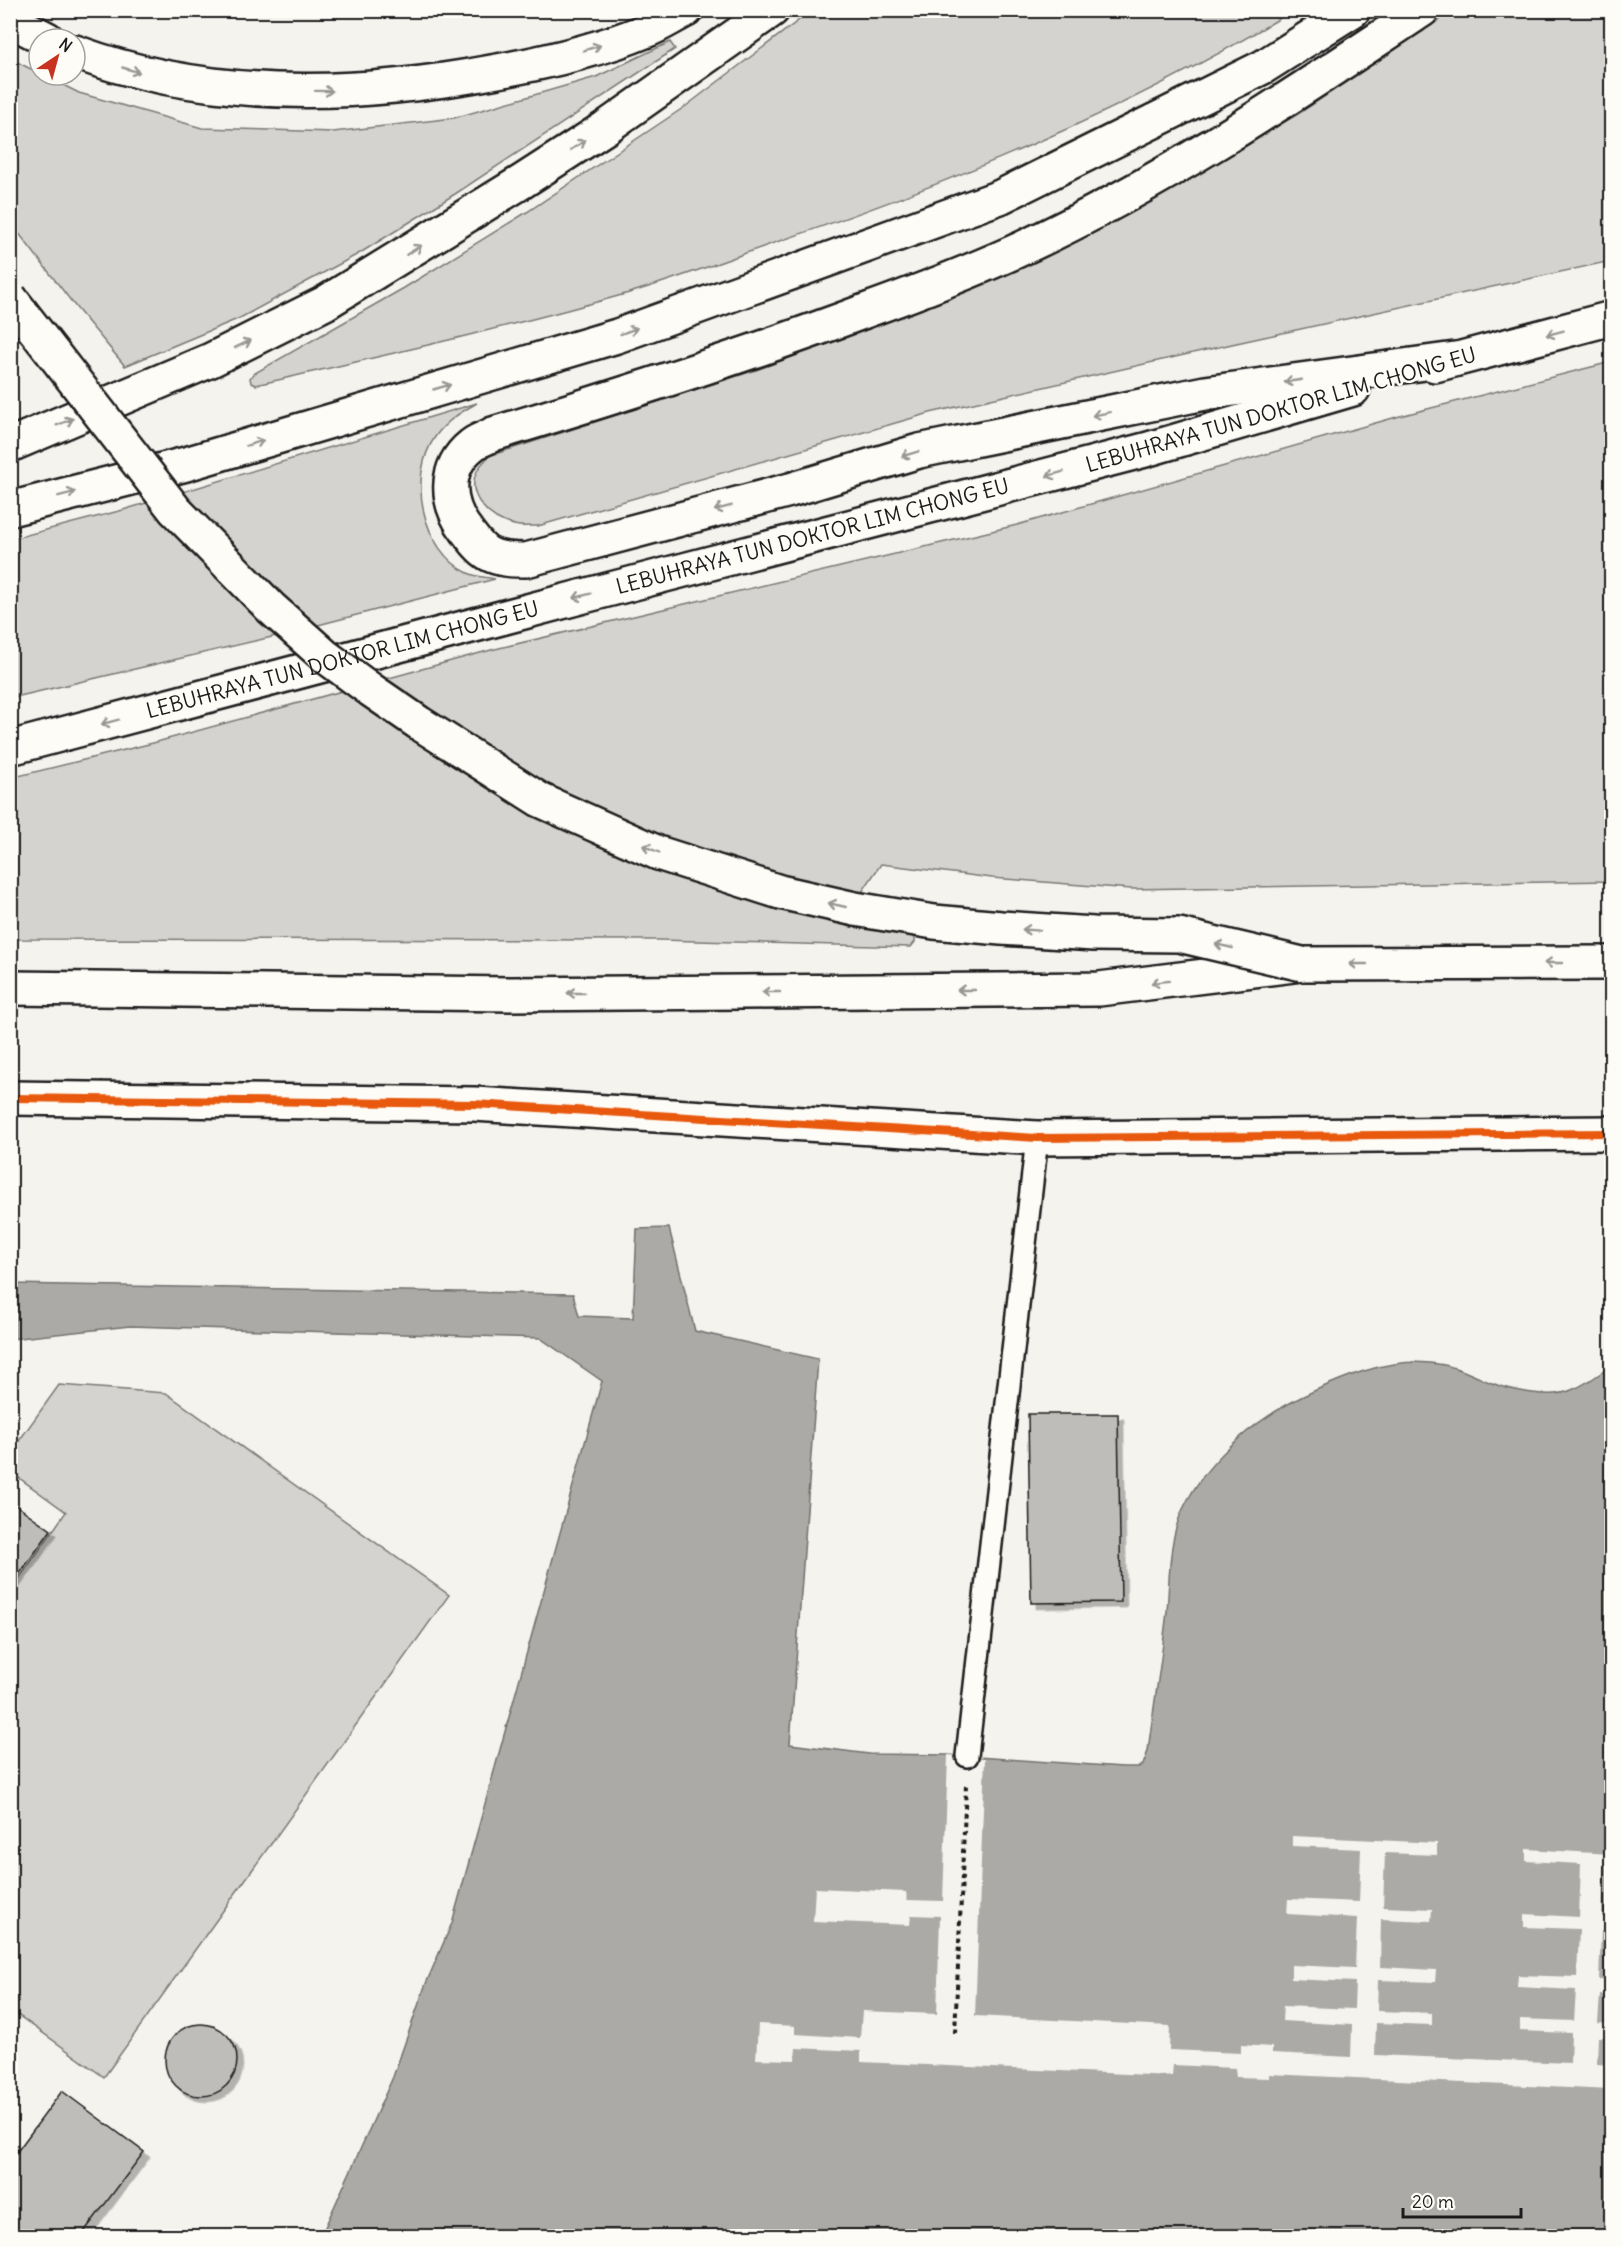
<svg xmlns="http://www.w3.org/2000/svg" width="1622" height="2247" viewBox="0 0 1622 2247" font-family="Delius,sans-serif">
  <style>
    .green { fill: #d4d3cf; stroke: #787876; stroke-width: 1.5 }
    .water { fill: #abaaa6; stroke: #72716f; stroke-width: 1.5 }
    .pier { fill: #f4f3ee }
    .building { fill: #bebdba; stroke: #1c1c1c; stroke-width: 1.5; filter: url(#shadow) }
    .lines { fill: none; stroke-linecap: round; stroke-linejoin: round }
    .service-casing { stroke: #1c1c1c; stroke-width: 26 }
    .minor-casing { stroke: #1c1c1c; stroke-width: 38 }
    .trunk-casing { stroke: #1c1c1c; stroke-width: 38 }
    .path { stroke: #1c1c1c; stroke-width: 4; stroke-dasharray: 4.5 4.5; stroke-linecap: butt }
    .service { stroke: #fdfcf7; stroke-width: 21 }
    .minor { stroke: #fdfcf7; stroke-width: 33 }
    .trunk { stroke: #fdfcf7; stroke-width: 33 }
    .trunk-bridge-casing { stroke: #1c1c1c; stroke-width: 38; stroke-linecap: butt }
    .trunk-bridge { stroke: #fdfcf7; stroke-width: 33 }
    .cycleway-casing { stroke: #fdfcf7; stroke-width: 11 }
    .cycleway { stroke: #e8590c; stroke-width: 8 }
    .oneway { stroke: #989794 }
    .labels { text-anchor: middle; stroke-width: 5; stroke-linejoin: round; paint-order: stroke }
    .street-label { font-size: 21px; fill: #1c1c1c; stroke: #fdfcf7 }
  </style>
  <defs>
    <filter id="shadow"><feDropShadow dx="5.5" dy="5.5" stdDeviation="0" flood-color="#0004"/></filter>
  </defs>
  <rect width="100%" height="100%" fill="#f4f3ee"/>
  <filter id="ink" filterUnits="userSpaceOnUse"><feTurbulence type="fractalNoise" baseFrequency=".0167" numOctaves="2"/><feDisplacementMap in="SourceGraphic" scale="12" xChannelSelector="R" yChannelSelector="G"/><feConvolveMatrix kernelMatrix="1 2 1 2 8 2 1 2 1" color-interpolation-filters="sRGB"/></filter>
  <g filter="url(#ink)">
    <g class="green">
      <path d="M811,11H1292C1129,110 952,183 771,244C724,261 677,279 629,293C506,328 381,356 256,385L251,383L250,378L255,373L404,288L527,212L686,106Z"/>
      <path d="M1453,11H1611V261L1232,344L930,413L538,526C530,526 521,527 514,525C490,520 465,496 477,471C479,466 485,461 489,456L759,369L927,307L1105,227L1298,114Z"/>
      <path d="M670,42L675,49L455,194L360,253L240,318L125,366L78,310L11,223V59L39,73V75H43L79,93L202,128L333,132L454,118L596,77Z"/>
      <path d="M1611,362V881L1131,889L992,878L881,864L845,917L915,934V942L911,947L660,940L11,939L10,778L153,743L491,650L1017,525L1400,416Z"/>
      <path d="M477,403C461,412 446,421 435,437C407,477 422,551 468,573C476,577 486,577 495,579L272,637L11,698V539L123,510Z"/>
      <path d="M59,1385L166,1393L449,1595L104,2077L11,2010V1590L66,1512L11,1472V1452Z"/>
    </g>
    <path class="water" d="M669,1228L695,1331L818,1359L790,1744L869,1754L948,1755L1123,1767H1138L1143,1765L1148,1751C1154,1704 1162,1658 1167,1611C1170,1578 1168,1540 1183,1509C1209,1455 1262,1414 1316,1390C1354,1373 1394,1357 1438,1364C1455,1366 1473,1375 1489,1382C1509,1390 1549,1399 1569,1391C1585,1385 1598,1376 1611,1365V2236H321L393,2077L425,1986L452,1923L602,1381L540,1338L130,1326L11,1339V1284L573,1294L579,1316L633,1318L637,1229Z"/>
    <path class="pier" d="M948,1755L985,1758L975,2016L1170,2026L1169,2050L1241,2053V2045L1272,2047V2053L1351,2057L1352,2025L1282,2021L1283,2006L1354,2009L1355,1982L1291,1979V1965L1355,1968L1357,1918L1287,1914L1288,1899L1359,1902L1361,1849L1292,1846V1836L1437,1843V1855L1385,1853L1383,1907L1432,1909L1431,1921L1381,1919L1380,1967L1436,1970L1435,1982L1378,1980L1377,2011L1432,2013V2025L1376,2023L1375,2055L1570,2063L1571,2033L1520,2031V2019L1574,2021L1576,1990L1517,1987L1518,1975L1577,1977L1579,1929L1524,1927V1914L1579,1917L1581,1864L1526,1861V1849L1611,1854V1864H1604L1602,1917L1611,1918V1930H1601L1599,1980L1611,1981V1995H1600L1598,2023L1611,2024V2037H1598L1597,2064L1611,2065V2090L1269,2074V2078L1236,2077L1235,2068L1173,2065L1172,2076L861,2062V2051L796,2048L795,2060L756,2059L758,2024L795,2026V2034L860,2038L862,2011L937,2014L940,1916L911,1915L910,1925L813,1921L815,1888L906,1892L907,1900L943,1901Z"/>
    <g class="building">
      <path d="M1028,1414H1118L1121,1602L1031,1603Z"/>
      <path d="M10,1501L51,1530L10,1587Z"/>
      <circle cx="201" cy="2060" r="36"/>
      <path d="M62,2091L144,2152L81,2236H10V2161Z"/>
    </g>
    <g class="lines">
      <defs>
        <path id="service" d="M967,1756L1037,1138"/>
        <path id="minor" d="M10,1098L474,1104L1037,1138L1612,1133"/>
        <g id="trunk">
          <path d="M1422,10C1291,97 1158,186 1014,252C965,274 915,293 865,311C743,357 619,396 493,434C487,438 478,440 472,445C443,468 446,504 467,531C473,539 481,550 489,554C500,560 514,560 526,560L790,490L919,451L1205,393L1455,359"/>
          <path d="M10,20L47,39"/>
          <path d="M75,52C208,101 354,98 492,72C543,63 597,51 645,31C659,26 672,17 686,10"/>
          <path d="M1435,365L1612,318"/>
          <path d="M10,445L211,360L325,303L523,181L605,128L772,10"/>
          <path d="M10,509L186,464L617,336L1000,197L1263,67L1353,10"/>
          <path id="s1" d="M10,748L584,596L1145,450L1353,389"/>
          <path d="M10,988L511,994L1099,989L1302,964L1612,963"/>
        </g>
      </defs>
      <use href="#service" class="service-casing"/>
      <use href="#minor" class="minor-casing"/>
      <use href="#trunk" class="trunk-casing"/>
      <path class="path" d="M955,2033L966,1785"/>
      <use href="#service" class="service"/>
      <use href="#minor" class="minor"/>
      <use href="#trunk" class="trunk"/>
      <defs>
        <path id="trunk-bridge" d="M10,298L175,510L271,608L325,656L371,690L419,723L540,800L658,853L780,892L855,909L934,922L1001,928L1094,934L1179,935L1302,964"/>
      </defs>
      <use href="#trunk-bridge" class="trunk-bridge-casing"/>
      <use href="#trunk-bridge" class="trunk-bridge"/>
      <defs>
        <path id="cycleway" d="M10,1098L474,1104L1037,1138L1612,1133"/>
      </defs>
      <use href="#cycleway" class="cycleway-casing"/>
      <use href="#cycleway" class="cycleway"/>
    </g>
    <defs><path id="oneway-shaft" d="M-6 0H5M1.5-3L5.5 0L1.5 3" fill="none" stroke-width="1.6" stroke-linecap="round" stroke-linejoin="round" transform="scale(1.5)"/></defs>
    <g class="oneway">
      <use href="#oneway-shaft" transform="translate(592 48) rotate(-16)"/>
      <use href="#oneway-shaft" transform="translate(131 70) rotate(16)"/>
      <use href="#oneway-shaft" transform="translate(324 91) rotate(1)"/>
      <use href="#oneway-shaft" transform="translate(578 145) rotate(-33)"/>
      <use href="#oneway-shaft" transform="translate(414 250) rotate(-32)"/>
      <use href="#oneway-shaft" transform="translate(629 331) rotate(-20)"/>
      <use href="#oneway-shaft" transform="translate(1555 333) rotate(165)"/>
      <use href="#oneway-shaft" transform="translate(243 344) rotate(-26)"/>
      <use href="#oneway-shaft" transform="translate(1293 381) rotate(172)"/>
      <use href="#oneway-shaft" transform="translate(442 387) rotate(-16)"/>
      <use href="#oneway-shaft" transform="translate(1101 414) rotate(168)"/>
      <use href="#oneway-shaft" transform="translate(65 422) rotate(-22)"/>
      <use href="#oneway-shaft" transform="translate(255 443) rotate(-17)"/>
      <use href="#oneway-shaft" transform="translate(910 454) rotate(163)"/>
      <use href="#oneway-shaft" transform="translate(1055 474) rotate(165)"/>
      <use href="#oneway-shaft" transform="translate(67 494) rotate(-14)"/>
      <use href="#oneway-shaft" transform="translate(723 508) rotate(165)"/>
      <use href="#oneway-shaft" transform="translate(582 596) rotate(165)"/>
      <use href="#oneway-shaft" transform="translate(110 722) rotate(165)"/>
      <use href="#oneway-shaft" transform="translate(651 849) rotate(-157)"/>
      <use href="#oneway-shaft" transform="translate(837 905) rotate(-167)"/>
      <use href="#oneway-shaft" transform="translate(1031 930) rotate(-176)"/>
      <use href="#oneway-shaft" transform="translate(1224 946) rotate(-167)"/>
      <use href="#oneway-shaft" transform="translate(1553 963) rotate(180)"/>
      <use href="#oneway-shaft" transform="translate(1358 964) rotate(180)"/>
      <use href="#oneway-shaft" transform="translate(1160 982) rotate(173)"/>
      <use href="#oneway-shaft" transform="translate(966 990) rotate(180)"/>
      <use href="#oneway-shaft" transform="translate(771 992) rotate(180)"/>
      <use href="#oneway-shaft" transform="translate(576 993) rotate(180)"/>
    </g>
  </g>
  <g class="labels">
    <g class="street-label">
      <text transform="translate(1281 410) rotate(-16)" y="7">LEBUHRAYA TUN DOKTOR LIM CHONG EU</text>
      <text dy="7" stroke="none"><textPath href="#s1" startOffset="830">LEBUHRAYA TUN DOKTOR LIM CHONG EU</textPath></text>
      <text dy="7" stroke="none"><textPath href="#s1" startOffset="344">LEBUHRAYA TUN DOKTOR LIM CHONG EU</textPath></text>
    </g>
  </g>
  <rect width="1622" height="2247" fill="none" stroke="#fdfcf7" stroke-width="36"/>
  <rect x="18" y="18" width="1586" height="2211" fill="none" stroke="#1c1c1c" stroke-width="2" filter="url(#ink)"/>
  <g transform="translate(57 57) rotate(36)"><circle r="28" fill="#fdfcf7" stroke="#a3a29f" stroke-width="1.5"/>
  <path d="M0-4.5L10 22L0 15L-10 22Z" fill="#c8321e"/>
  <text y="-9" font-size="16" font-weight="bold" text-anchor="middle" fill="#1c1c1c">N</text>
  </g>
  <path d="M1403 2208v9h118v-9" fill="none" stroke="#1c1c1c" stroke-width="3"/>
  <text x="1412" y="2208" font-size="18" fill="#1c1c1c" stroke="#fdfcf7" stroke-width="4.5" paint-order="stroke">20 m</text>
</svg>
